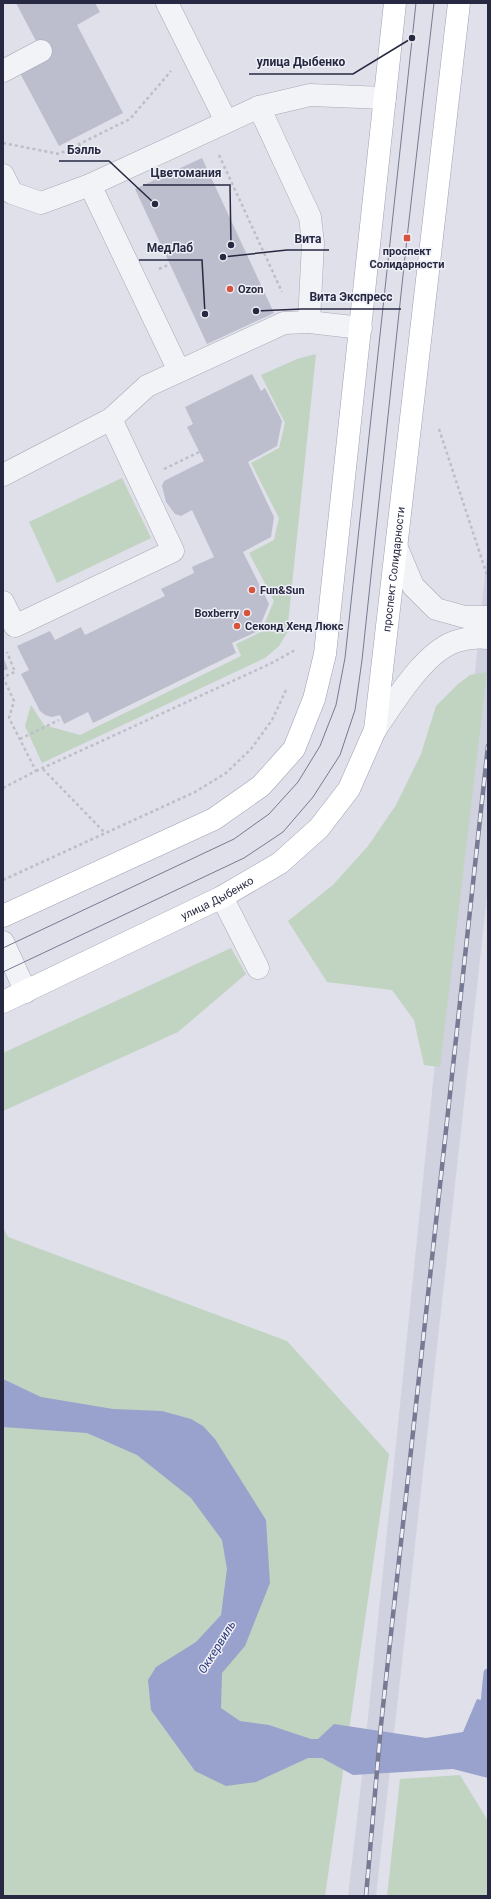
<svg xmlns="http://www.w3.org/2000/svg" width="491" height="1899" viewBox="0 0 491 1899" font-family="Roboto,sans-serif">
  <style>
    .built { fill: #d1d2df }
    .green { fill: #c0d4c1 }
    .water { fill: #98a2cc }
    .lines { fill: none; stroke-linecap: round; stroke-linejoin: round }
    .stream { stroke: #98a2cc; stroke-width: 9 }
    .building { fill: #bcbdcd }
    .minor-casing { stroke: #a8a9b7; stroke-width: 23 }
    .major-casing { stroke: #9ea0b6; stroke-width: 23 }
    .path { stroke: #bdbec8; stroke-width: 2.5; stroke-dasharray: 3 3; stroke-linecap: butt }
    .minor { stroke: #f2f3f7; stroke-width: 22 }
    .major { stroke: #fff; stroke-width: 22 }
    .tram { stroke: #787a94; stroke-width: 1 }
    .rail-casing { stroke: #787a94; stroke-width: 4.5 }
    .rail { stroke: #eff0f7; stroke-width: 3; stroke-dasharray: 9; stroke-linecap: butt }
    .poi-dot { fill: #d6533d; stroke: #eff0f7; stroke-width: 1.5 }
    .labels { text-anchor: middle; stroke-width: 3; stroke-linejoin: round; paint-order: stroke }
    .poi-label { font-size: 11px; font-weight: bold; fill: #272942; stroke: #eff0f7; text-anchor: start }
    .street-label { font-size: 11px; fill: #272942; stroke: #eff0f7 }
    .water-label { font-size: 12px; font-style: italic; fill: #2f3a78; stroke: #eff0f7 }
    .leader { fill: none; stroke: #272942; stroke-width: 1.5 }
    .callout-dot { fill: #272942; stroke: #eff0f7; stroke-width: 1.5 }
    .callout-label { font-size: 12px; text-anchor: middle; font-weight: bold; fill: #272942; stroke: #eff0f7; stroke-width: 3; stroke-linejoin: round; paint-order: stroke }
  </style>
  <rect width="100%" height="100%" fill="#dfe0e9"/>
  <path class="built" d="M488,545V887L376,1896H348L362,1776Z"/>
  <g class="green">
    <path d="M316,354L287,633L279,646L265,658L42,763L25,726L31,705L44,725L80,735L241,656L236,644L261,632L274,601L249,553L274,540L279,518L251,463L279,448L285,423L261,375L297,359Z"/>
    <path d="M122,478L151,538L57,583L29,522Z"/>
    <path d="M487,672L440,1067L424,1065L414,1020L392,990L327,982L288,921L333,885L368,846L396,805L421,754L436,706L457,685L470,675Z"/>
    <path d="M231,948L246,974L178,1032L3,1111V1053Z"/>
    <path d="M3,1227L8,1237L287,1341L389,1454L325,1896H3Z"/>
    <path d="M460,1775L488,1821V1896H387L400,1779Z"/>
  </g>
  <path class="water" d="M3,1379L41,1397L113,1409L162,1411L191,1419L203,1426L215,1439L266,1520L270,1583L245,1646L222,1673L221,1708L240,1721L269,1725L311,1739H318L334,1724L426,1738L463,1732L477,1699L488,1702V1778L453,1769L353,1775L322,1758H308L256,1782L226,1786L195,1771L151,1710L148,1680L156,1667L196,1642L221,1615L227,1569L222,1540L191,1498L137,1455L87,1433L3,1427Z"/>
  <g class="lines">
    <path class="stream" d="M484,1713L488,1673"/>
  </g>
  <g class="building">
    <path d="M16,3H95L100,12L77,25L123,113L59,146L20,73L46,60Z"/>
    <path d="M202,158L274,313L207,344L135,189Z"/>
    <path d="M252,374L261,391L265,388L282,421L277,446L248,462L274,517L271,537L243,552L269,604L258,631L232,643L236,653L93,723L88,712L64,724L60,715L52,717L45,715L40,711L21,674L29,670L17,646L50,631L55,640L81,627L85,635L165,596L161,589L194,573L192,567L214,557L192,510L181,516L175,514L166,502L162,486L164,481L204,461L187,427L193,424L185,407Z"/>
    <path d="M3,657L8,669L3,671Z"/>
  </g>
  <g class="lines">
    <defs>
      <g id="minor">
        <path d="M167,3L226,121"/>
        <path d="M3,71L41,51"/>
        <path d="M259,107L310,217L313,243L309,322"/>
        <path d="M3,175L12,193L41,203L90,185"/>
        <path d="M179,371L90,185L259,107L310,95L385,98"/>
        <path d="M3,475L111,419L147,386L284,323L309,322L361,328"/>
        <path d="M397,548L413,586L436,609L465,617H488"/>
        <path d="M3,602L15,626L173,551L111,419"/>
        <path d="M375,730C394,703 424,651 457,641C467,638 478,637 488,638"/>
        <path d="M222,897L258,968"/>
        <path d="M3,942L26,992"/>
      </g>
      <g id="major">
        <path d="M3,916L214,819L261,786L294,749L314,699L325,654L395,3"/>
        <path id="s1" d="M3,1002L222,897L280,863L319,828L349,789L375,730L459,3"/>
      </g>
    </defs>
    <use href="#minor" class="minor-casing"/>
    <use href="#major" class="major-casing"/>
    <g class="path">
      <path d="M3,143L59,154L130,119L171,71"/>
      <path d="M78,145L98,151"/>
      <path d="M219,155L282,292"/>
      <path d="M159,269L170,264"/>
      <path d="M439,429L488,578"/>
      <path d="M164,469L199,452"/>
      <path d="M20,739L59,720"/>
      <path d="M43,769L105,833"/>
      <path d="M36,771L270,664L295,650"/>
      <path d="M3,788L36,771L9,718L14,701L3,677L15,672L7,652"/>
      <path d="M3,880L195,792L226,773L251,749L272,720L287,688"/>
    </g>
    <use href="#minor" class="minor"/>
    <use href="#major" class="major"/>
    <g class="tram">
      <path d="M3,948L234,839L269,814L298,782L320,746L336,705L345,658L416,3"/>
      <path d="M3,972L244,858L283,832L313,797L340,755L355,710L362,660L407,238L434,3"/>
    </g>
    <defs>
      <path id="rail" d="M366,1896L381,1725L488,746"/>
    </defs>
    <use href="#rail" class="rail-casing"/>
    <use href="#rail" class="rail"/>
  </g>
  <g class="poi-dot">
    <rect x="403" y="234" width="8" height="8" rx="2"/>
    <circle cx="230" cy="289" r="4"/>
    <circle cx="252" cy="590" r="4"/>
    <circle cx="247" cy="613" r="4"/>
    <circle cx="237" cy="626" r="4"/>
  </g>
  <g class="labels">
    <g class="poi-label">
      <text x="407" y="255" text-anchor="middle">проспект<tspan x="407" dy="13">Солидарности</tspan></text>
      <text x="238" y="293">Ozon</text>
      <text x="260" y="594">Fun&amp;Sun</text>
      <text x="239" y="617" text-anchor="end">Boxberry</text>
      <text x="245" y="630">Секонд Хенд Люкс</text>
    </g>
    <g class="street-label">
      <text dy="4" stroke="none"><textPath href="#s1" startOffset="638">проспект Солидарности</textPath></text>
      <text dy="4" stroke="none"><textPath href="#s1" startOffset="238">улица Дыбенко</textPath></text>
    </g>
    <g class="water-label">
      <text transform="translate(217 1647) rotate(-58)" y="4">Оккервиль</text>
    </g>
  </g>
  <path class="leader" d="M412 38L353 74H249M155 204L109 161H59M231 245L230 185H143M223 257L287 250H329M205 314L202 260H139M256 311L302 309H401"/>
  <g class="callout-dot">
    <circle cx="412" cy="38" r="4"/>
    <circle cx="155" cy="204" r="4"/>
    <circle cx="231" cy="245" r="4"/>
    <circle cx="223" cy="257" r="4"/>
    <circle cx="205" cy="314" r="4"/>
    <circle cx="256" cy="311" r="4"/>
  </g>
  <g class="callout-label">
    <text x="301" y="66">улица Дыбенко</text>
    <text x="84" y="154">Бэлль</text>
    <text x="186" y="177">Цветомания</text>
    <text x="308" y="243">Вита</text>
    <text x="170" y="252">МедЛаб</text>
    <text x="351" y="301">Вита Экспресс</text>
  </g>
  <rect width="491" height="1899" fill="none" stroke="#272942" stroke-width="8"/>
</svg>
